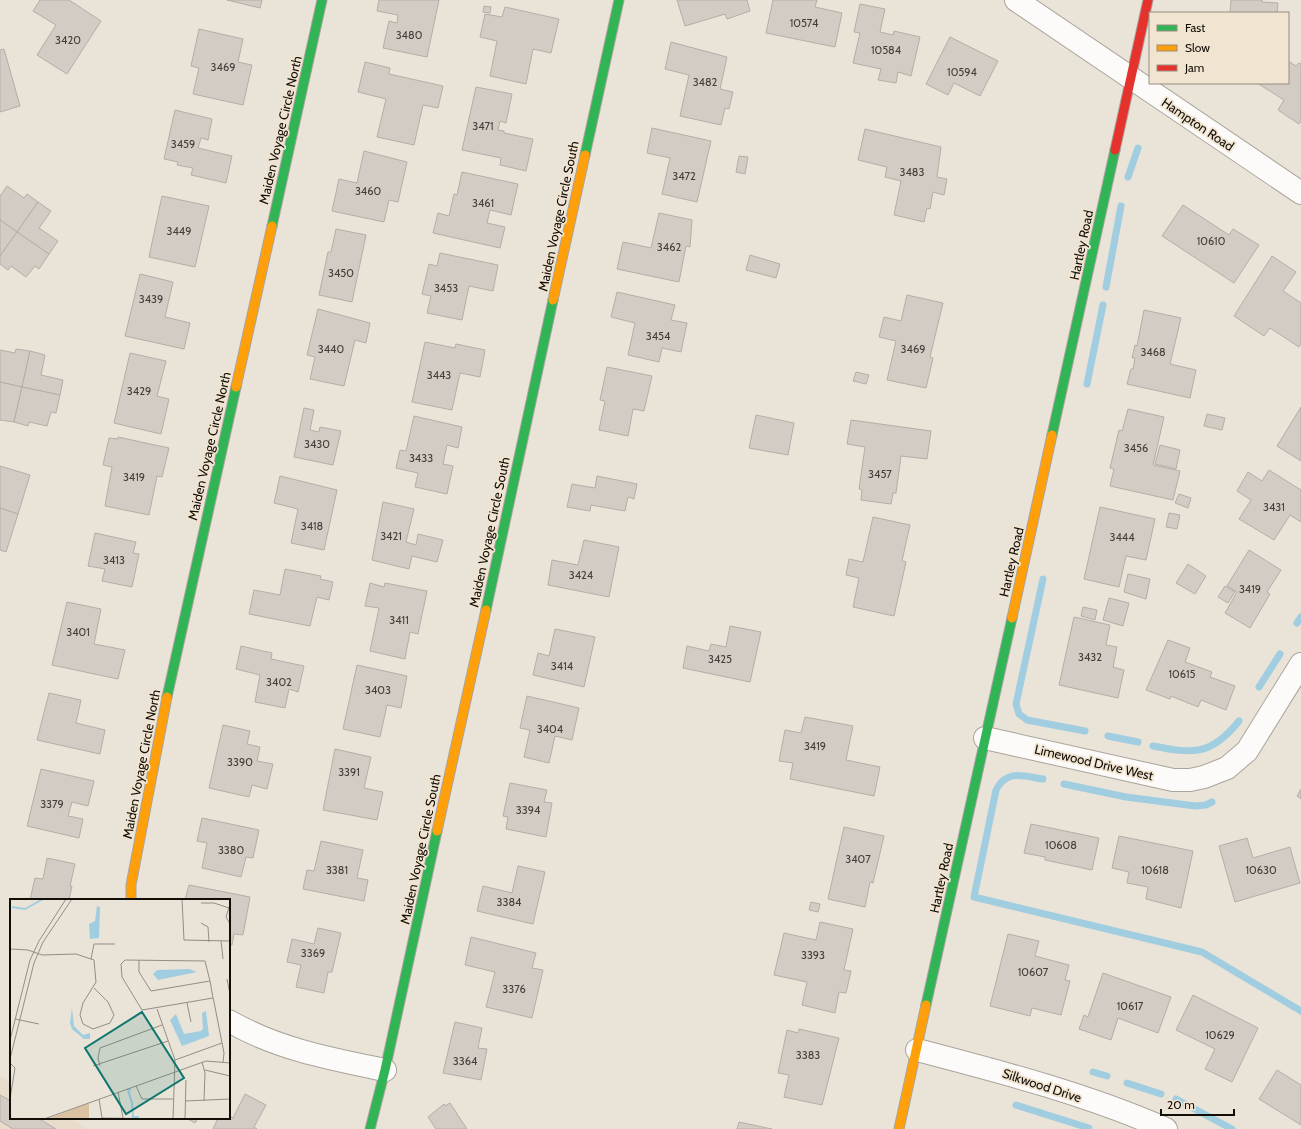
<svg xmlns="http://www.w3.org/2000/svg" width="1301" height="1129" viewBox="0 0 1301 1129" font-family="Cabin,sans-serif">
  <style>
    .built { fill: #eadcca }
    .lines { fill: none; stroke-linecap: round; stroke-linejoin: round }
    .stream { stroke: #a1cde0; stroke-width: 7 }
    .building { fill: #d2ccc4; stroke: #b4aea6 }
    .street-casing { stroke: #aaa49c; stroke-width: 24 }
    .fast-casing { stroke: #aaa49c; stroke-width: 11 }
    .slow-casing { stroke: #aaa49c; stroke-width: 11 }
    .jam-casing { stroke: #aaa49c; stroke-width: 11 }
    .street { stroke: #fcfbf9; stroke-width: 22 }
    .fast { stroke: #30b455; stroke-width: 9 }
    .slow { stroke: #ff9f0a; stroke-width: 9 }
    .jam { stroke: #e5322d; stroke-width: 9 }
    .labels { text-anchor: middle; stroke-width: 3.5; stroke-linejoin: round; paint-order: stroke }
    .number-label { font-size: 11px; fill: #433f38 }
    .street-label { font-size: 13px; fill: #110d07; stroke: #f1e4d1 }
    .inset-river { fill: none; stroke: #a1cde0; stroke-width: 2 }
    .inset-road { fill: none; stroke: #938d84; stroke-width: 1 }
    .view { fill: #0f766e; fill-opacity: 0.15; stroke: #0f766e; stroke-width: 2 }
    .inset-edge { fill: none; stroke: #110d07; stroke-width: 2 }
  </style>
  <rect width="100%" height="100%" fill="#eae3d8"/>
  <path class="built" d="M0,1076L11,1083V1118H69L88,1129H0Z"/>
  <g class="lines">
    <g class="stream">
      <path d="M1128,177L1138,148"/>
      <path d="M1106,287L1121,206"/>
      <path d="M1087,384L1103,305"/>
      <path d="M1043,579L1016,704L1019,714L1027,720L1085,731"/>
      <path d="M1297,623L1301,617"/>
      <path d="M1259,687L1280,654"/>
      <path d="M1108,736L1138,742"/>
      <path d="M1153,746C1193,754 1211,756 1239,721"/>
      <path d="M1043,779C1023,776 1007,769 996,790L974,897L1202,952L1301,1011"/>
      <path d="M1064,784L1126,797L1195,806L1206,805L1212,802"/>
      <path d="M1093,1072L1107,1076"/>
      <path d="M1127,1083L1161,1094"/>
      <path d="M1176,1099L1232,1129"/>
      <path d="M1016,1105L1089,1128"/>
    </g>
  </g>
  <g class="building">
    <path d="M40,0H69L101,21L67,74L37,55L56,25L33,11Z"/>
    <path d="M227,0H262L260,8Z"/>
    <path d="M379,0H439L427,57L383,48L389,21L397,23L398,15L377,11Z"/>
    <path d="M677,0H747L750,11L727,19L725,14L685,26Z"/>
    <path d="M773,0H817L815,7L842,13L835,47L766,33Z"/>
    <path d="M1231,0H1262V2L1278,3L1277,13H1230Z"/>
    <path d="M860,4L885,9L880,32L893,35L894,31L920,37L911,76L898,72L896,83L878,80L881,69L853,63L860,33L854,32Z"/>
    <path d="M484,6L491,7L490,13L483,12Z"/>
    <path d="M505,7L559,19L551,53L533,49L526,84L490,76L497,41L480,37L485,14L502,17Z"/>
    <path d="M199,29L243,39L238,62L252,65L243,105L193,94L199,68L191,66Z"/>
    <path d="M950,37L998,61L980,96L954,83L948,95L926,84Z"/>
    <path d="M671,42L727,57L720,89L733,92L729,109L725,108L721,125L680,116L689,75L665,69Z"/>
    <path d="M4,49L20,106L0,112V50Z"/>
    <path d="M1288,61L1296,66L1299,63L1301,64V121L1299,124L1278,110L1284,100L1257,83H1288Z"/>
    <path d="M365,62L390,68L389,74L443,86L438,108L423,105L414,145L377,137L386,99L358,92Z"/>
    <path d="M476,87L512,94L506,123L500,121L498,130L504,131V133L533,139L526,171L500,165L501,158L462,150Z"/>
    <path d="M175,110L212,119L208,140L201,138L198,148L232,156L226,183L191,175L193,168L177,165L178,162L164,159Z"/>
    <path d="M652,128L711,141L697,202L662,194L670,158L647,153Z"/>
    <path d="M865,129L941,147L937,177L947,179L944,195L933,192L930,209L927,208L924,222L894,215L901,181L885,177L887,167L858,160Z"/>
    <path d="M364,151L407,162L398,202L389,200L384,222L332,211L339,179L357,183Z"/>
    <path d="M739,156L748,157L745,174L736,172Z"/>
    <path d="M462,172L518,184L511,215L490,210L487,223L505,227L500,248L433,233L438,213L449,216L454,194L457,195Z"/>
    <path d="M7,186L24,198L27,194L38,202L17,232L0,220V196Z"/>
    <path d="M162,196L209,206L195,267L149,257Z"/>
    <path d="M38,202L51,211L39,228L58,241L49,254L17,232Z"/>
    <path d="M1183,205L1229,235L1233,229L1259,245L1234,283L1162,236Z"/>
    <path d="M659,213L692,220L690,247L686,246L679,282L617,269L623,242L651,248Z"/>
    <path d="M0,220L17,232L0,256Z"/>
    <path d="M336,229L366,235L352,302L319,295L328,252H331Z"/>
    <path d="M17,232L49,254L39,269L35,266L26,277L11,266L8,270L0,264V256Z"/>
    <path d="M440,253L498,265L493,291L469,286L462,320L427,313L431,296L422,294L429,264L437,266Z"/>
    <path d="M750,255L780,264L776,278L746,270Z"/>
    <path d="M1272,256L1296,272L1283,291L1301,303V343L1299,347L1270,328L1264,336L1234,316Z"/>
    <path d="M140,274L173,282L165,317L190,323L184,349L125,336Z"/>
    <path d="M617,292L675,305L671,320L687,323L681,352L662,348L659,362L628,355L635,323L611,317Z"/>
    <path d="M907,295L943,303L930,357L933,358L926,388L887,380L896,341L879,337L884,317L901,321Z"/>
    <path d="M318,309L370,323L366,343L355,340L344,386L310,379L315,357L307,355Z"/>
    <path d="M1144,310L1181,318L1170,364L1196,370L1190,398L1127,384L1131,369H1133L1135,358H1132L1135,345L1137,346Z"/>
    <path d="M425,342L455,348L456,344L485,350L480,377L460,373L452,410L412,402Z"/>
    <path d="M16,349L30,351L22,387L0,382V350L15,353Z"/>
    <path d="M30,351L45,355L41,375L63,380L60,395L22,387Z"/>
    <path d="M130,353L166,361L157,396L169,399L161,434L114,423Z"/>
    <path d="M607,367L652,376L644,411L633,409L628,436L599,430L605,401L600,400Z"/>
    <path d="M856,372L869,375L866,384L853,381Z"/>
    <path d="M0,382L22,387L14,422L0,420Z"/>
    <path d="M22,387L60,395L56,413L51,412L47,426L29,422L28,426L14,422Z"/>
    <path d="M1301,407V461L1277,446Z"/>
    <path d="M304,408L314,410L310,430L319,432L320,427L341,431L333,465L294,457Z"/>
    <path d="M1128,409L1164,417L1153,465L1180,471L1173,500L1110,486L1114,469L1110,468L1119,430L1122,431Z"/>
    <path d="M1207,414L1225,418L1222,430L1204,426Z"/>
    <path d="M756,415L794,423L788,455L749,448Z"/>
    <path d="M414,416L462,427L458,448L447,445L443,464L453,466L447,494L415,487L418,473L396,468L400,450L406,451Z"/>
    <path d="M851,420L931,431L927,459L901,456L896,493H893L891,504L861,500L862,490L859,489L865,447L847,444Z"/>
    <path d="M118,437L169,448L162,477L157,476L149,515L105,506L112,467L103,465L109,438L118,439Z"/>
    <path d="M1160,445L1180,450L1176,469L1155,464Z"/>
    <path d="M0,466L30,475L18,514L0,508Z"/>
    <path d="M1269,470L1301,490V522L1290,515L1274,540L1239,519L1251,500L1237,491L1248,472L1262,481Z"/>
    <path d="M280,476L337,490L324,550L291,543L298,509L274,503Z"/>
    <path d="M597,476L637,484L634,499L628,497L625,511L591,505L590,511L567,507L572,484L595,488Z"/>
    <path d="M1179,494L1191,498L1188,508L1175,503Z"/>
    <path d="M383,502L414,509L406,542L416,545L418,534L443,540L437,562L412,556L409,569L372,560Z"/>
    <path d="M1100,507L1155,519L1146,560L1126,556L1119,587L1084,579Z"/>
    <path d="M0,508L18,514L6,552L0,550Z"/>
    <path d="M1169,513L1180,515L1177,529L1166,527Z"/>
    <path d="M873,517L910,525L902,561L906,562L894,616L853,607L859,578L846,575L849,559L863,562Z"/>
    <path d="M95,533L136,542L133,553L139,554L132,587L102,581L105,569L88,566Z"/>
    <path d="M584,540L619,547L609,597L548,585L552,560L578,565Z"/>
    <path d="M1249,550L1281,570L1267,592L1270,594L1250,628L1225,613L1237,592L1227,586Z"/>
    <path d="M1188,564L1206,576L1195,594L1176,583Z"/>
    <path d="M285,569L321,576L320,579L333,582L329,600L317,597L310,626L249,614L254,590L280,595Z"/>
    <path d="M1128,574L1150,579L1146,599L1124,592Z"/>
    <path d="M370,583L384,587L385,583L427,591L418,634L410,632L405,659L370,651L379,608L365,606Z"/>
    <path d="M1225,586L1235,592L1228,603L1218,597Z"/>
    <path d="M1109,598L1129,603L1123,626L1103,620Z"/>
    <path d="M67,602L101,609L94,644L125,650L118,679L52,665Z"/>
    <path d="M1083,607L1097,610L1095,620L1081,616Z"/>
    <path d="M1074,617L1110,625L1106,645L1117,647L1113,667L1124,670L1118,698L1059,685Z"/>
    <path d="M730,626L761,632L750,682L683,668L687,646L709,651L711,644L726,647Z"/>
    <path d="M555,629L595,637L584,687L533,675L538,653L549,656Z"/>
    <path d="M1168,640L1190,648L1185,662L1212,672L1210,677L1235,686L1226,710L1201,700L1198,707L1171,696L1170,699L1146,690Z"/>
    <path d="M241,646L272,653L271,659L304,666L298,692L289,689L285,708L255,702L260,675L236,669Z"/>
    <path d="M357,665L407,676L401,708L387,705L380,737L343,729Z"/>
    <path d="M49,693L81,700L76,723L105,730L100,754L37,740Z"/>
    <path d="M527,696L579,708L572,740L555,736L549,763L524,757L530,730L520,728Z"/>
    <path d="M805,717L853,726L846,760L880,767L874,796L790,779L793,763L779,761L785,730L801,733Z"/>
    <path d="M223,725L250,731L247,744L260,747L257,761L273,764L267,789L252,785L249,797L209,788Z"/>
    <path d="M335,749L371,757L364,788L383,792L377,820L323,810Z"/>
    <path d="M41,769L94,781L88,806L72,802L68,816L83,819L79,838L27,826Z"/>
    <path d="M510,783L547,790L544,802L552,803L546,837L506,829L508,817L503,816Z"/>
    <path d="M1301,789V799L1297,796Z"/>
    <path d="M202,818L259,830L253,858L246,857L241,877L202,868L207,843L197,841Z"/>
    <path d="M1031,824L1099,838L1092,870L1045,860V857L1024,853Z"/>
    <path d="M844,827L884,836L873,883L870,882L865,907L828,899Z"/>
    <path d="M1119,836L1193,851L1181,908L1146,899L1148,887L1127,883L1129,872L1112,868Z"/>
    <path d="M1247,838L1253,858L1290,847L1300,883L1235,902L1219,846Z"/>
    <path d="M321,841L363,850L357,878L368,880L364,901L303,889L307,870L314,871Z"/>
    <path d="M47,858L75,864L70,886H72L69,900H30L35,878L43,879Z"/>
    <path d="M518,866L545,872L533,924L477,911L483,886L512,893Z"/>
    <path d="M189,885L250,897L243,935L234,934L232,945L229,944V900H185Z"/>
    <path d="M811,902L820,904L818,912L809,910Z"/>
    <path d="M820,922L853,929L844,970L851,971L846,993L839,992L835,1013L802,1005L807,982L774,975L784,933L816,940Z"/>
    <path d="M318,928L341,933L332,972H328L324,993L296,987L301,965L287,962L292,939L314,944Z"/>
    <path d="M1008,934L1039,941L1035,956L1069,965L1065,980L1070,981L1061,1015L1032,1008L1030,1016L990,1006Z"/>
    <path d="M471,937L536,953L532,968L543,970L532,1018L486,1007L495,972L465,965Z"/>
    <path d="M1103,973L1171,997L1158,1033L1118,1018L1111,1040L1079,1029L1084,1015L1088,1017Z"/>
    <path d="M1193,995L1258,1028L1232,1082L1205,1069L1215,1049L1176,1030Z"/>
    <path d="M455,1022L482,1028L478,1048L487,1049L481,1080L443,1073Z"/>
    <path d="M799,1029L839,1038L822,1105L784,1097L789,1075L778,1073L787,1030L798,1033Z"/>
    <path d="M1277,1070L1301,1085V1125L1259,1099Z"/>
    <path d="M245,1094L266,1105L254,1127L257,1129H213L218,1118H229V1116L233,1118Z"/>
    <path d="M0,1095L11,1101V1118H38L56,1129H13L0,1121Z"/>
    <path d="M450,1103L467,1129H436L428,1117L444,1104L445,1106Z"/>
    <path d="M186,1118H198L195,1123Z"/>
    <path d="M739,1122L772,1129H737Z"/>
  </g>
  <g class="lines">
    <defs>
      <g id="street">
        <path d="M1016,0L1301,193"/>
        <path d="M985,738L1173,780H1190L1204,777L1227,768L1247,751L1301,664"/>
        <path d="M229,1021C277,1049 331,1059 385,1070"/>
        <path d="M917,1050C1001,1072 1086,1094 1166,1129"/>
      </g>
      <g id="fast">
        <path d="M585,155L619,0"/>
        <path d="M272,226L322,0"/>
        <path d="M1052,435L1115,150"/>
        <path d="M486,610L553,300"/>
        <path d="M167,697L236,387"/>
        <path d="M926,1005L1012,618"/>
        <path d="M370,1129L385,1070L437,831"/>
      </g>
      <g id="slow">
        <path d="M553,300L585,155"/>
        <path d="M236,387L272,226"/>
        <path d="M1012,618L1052,435"/>
        <path d="M437,831L486,610"/>
        <path d="M131,900V885L167,697"/>
        <path d="M899,1129L926,1005"/>
      </g>
      <path id="jam" d="M1115,150L1148,0"/>
    </defs>
    <use href="#street" class="street-casing"/>
    <use href="#fast" class="fast-casing"/>
    <use href="#slow" class="slow-casing"/>
    <use href="#jam" class="jam-casing"/>
    <use href="#street" class="street"/>
    <use href="#fast" class="fast"/>
    <use href="#slow" class="slow"/>
    <use href="#jam" class="jam"/>
  </g>
  <g class="labels">
    <g class="number-label">
      <text x="804" y="27">10574</text>
      <text x="409" y="39">3480</text>
      <text x="68" y="44">3420</text>
      <text x="886" y="54">10584</text>
      <text x="223" y="71">3469</text>
      <text x="962" y="76">10594</text>
      <text x="705" y="86">3482</text>
      <text x="483" y="130">3471</text>
      <text x="183" y="148">3459</text>
      <text x="912" y="176">3483</text>
      <text x="684" y="180">3472</text>
      <text x="368" y="195">3460</text>
      <text x="483" y="207">3461</text>
      <text x="179" y="235">3449</text>
      <text x="1211" y="245">10610</text>
      <text x="669" y="251">3462</text>
      <text x="341" y="277">3450</text>
      <text x="446" y="292">3453</text>
      <text x="151" y="303">3439</text>
      <text x="658" y="340">3454</text>
      <text x="331" y="353">3440</text>
      <text x="913" y="353">3469</text>
      <text x="1153" y="356">3468</text>
      <text x="439" y="379">3443</text>
      <text x="139" y="395">3429</text>
      <text x="317" y="448">3430</text>
      <text x="1136" y="452">3456</text>
      <text x="421" y="462">3433</text>
      <text x="880" y="478">3457</text>
      <text x="134" y="481">3419</text>
      <text x="1274" y="511">3431</text>
      <text x="312" y="530">3418</text>
      <text x="391" y="540">3421</text>
      <text x="1122" y="541">3444</text>
      <text x="114" y="564">3413</text>
      <text x="581" y="579">3424</text>
      <text x="1250" y="593">3419</text>
      <text x="399" y="624">3411</text>
      <text x="78" y="636">3401</text>
      <text x="1090" y="661">3432</text>
      <text x="720" y="663">3425</text>
      <text x="562" y="670">3414</text>
      <text x="1182" y="678">10615</text>
      <text x="279" y="686">3402</text>
      <text x="378" y="694">3403</text>
      <text x="550" y="733">3404</text>
      <text x="815" y="750">3419</text>
      <text x="240" y="766">3390</text>
      <text x="349" y="776">3391</text>
      <text x="52" y="808">3379</text>
      <text x="528" y="814">3394</text>
      <text x="1061" y="849">10608</text>
      <text x="231" y="854">3380</text>
      <text x="858" y="863">3407</text>
      <text x="337" y="874">3381</text>
      <text x="1155" y="874">10618</text>
      <text x="1261" y="874">10630</text>
      <text x="509" y="906">3384</text>
      <text x="313" y="957">3369</text>
      <text x="813" y="959">3393</text>
      <text x="1033" y="976">10607</text>
      <text x="514" y="993">3376</text>
      <text x="1130" y="1010">10617</text>
      <text x="1220" y="1039">10629</text>
      <text x="808" y="1059">3383</text>
      <text x="465" y="1065">3364</text>
    </g>
    <g class="street-label">
      <text transform="translate(1198 124) rotate(34)" y="5">Hampton Road</text>
      <text transform="translate(280 130) rotate(-77)" y="5">Maiden Voyage Circle North</text>
      <text transform="translate(558 216) rotate(-78)" y="5">Maiden Voyage Circle South</text>
      <text transform="translate(1081 245) rotate(-78)" y="5">Hartley Road</text>
      <text transform="translate(209 446) rotate(-77)" y="5">Maiden Voyage Circle North</text>
      <text transform="translate(489 532) rotate(-78)" y="5">Maiden Voyage Circle South</text>
      <text transform="translate(1011 562) rotate(-77)" y="5">Hartley Road</text>
      <text transform="translate(1094 762) rotate(13)" y="5">Limewood Drive West</text>
      <text transform="translate(141 764) rotate(-79)" y="5">Maiden Voyage Circle North</text>
      <text transform="translate(420 849) rotate(-78)" y="5">Maiden Voyage Circle South</text>
      <text transform="translate(941 878) rotate(-78)" y="5">Hartley Road</text>
      <text transform="translate(1042 1085) rotate(18)" y="5">Silkwood Drive</text>
    </g>
  </g>
  <g transform="translate(10 899)">
    <rect width="220" height="220" fill="#eae3d8"/>
    <path d="M79,204V220H37Z" fill="#dac1a0"/>
    <path d="M87,7L90,8L89,39L80,40L79,25L85,22ZM179,70L187,73L148,81L143,75L147,71ZM62,109L64,127L73,136L80,134V140H74L62,130L60,124ZM196,112L199,137L172,147L160,121L166,115L174,135L191,132L193,129L192,114Z" fill="#a1cde0"/>
    <path class="inset-river" d="M2,8L15,10L33,0M121,190L118,191L122,204L123,218H129"/>
    <path class="inset-road" d="M172,0L174,41L220,42M191,4H204L219,9M220,5L216,18L220,25M191,24L198,28L199,43M211,42L213,60M0,50L18,51L32,56L66,55L84,61L86,83L73,104L70,116L73,125L83,130L100,124L104,116L98,103L84,89M81,60L84,45H105M129,61V73L141,92L200,82M217,80L220,95M203,99L132,111L112,78L111,65L115,61L195,62L200,82L203,99L204,103L214,154L213,163M177,104L181,123M147,110L165,161L163,220M5,120L29,125M0,141L20,61L29,42L56,0M0,160L24,64L33,43L62,0M165,161L212,144M192,163L195,174L194,202M0,164L5,169L0,200M83,167L158,142M90,167L88,159L90,149L152,126M195,171L220,177M126,187L132,200H163M108,193L113,219M89,200L92,219L166,220M175,202L220,200M34,220L196,162L220,164M175,220L176,181"/>
    <path class="view" d="M132,113L174,179L116,215L75,149Z"/>
    <rect width="220" height="220" class="inset-edge"/>
  </g>
  <rect x="1149" y="12" width="140" height="72" fill="#f1e4d1" stroke="#978e80"/>
  <rect x="1157" y="25" width="20" height="6" fill="#30b455" stroke="#978e80"/>
  <text x="1185" y="32" font-size="12" fill="#110d07">Fast</text>
  <rect x="1157" y="45" width="20" height="6" fill="#ff9f0a" stroke="#978e80"/>
  <text x="1185" y="52" font-size="12" fill="#110d07">Slow</text>
  <rect x="1157" y="65" width="20" height="6" fill="#e5322d" stroke="#978e80"/>
  <text x="1185" y="72" font-size="12" fill="#110d07">Jam</text>
  <path d="M1161 1109v6h73v-6" fill="none" stroke="#110d07" stroke-width="2"/>
  <text x="1167" y="1109" font-size="12" fill="#110d07" stroke="#f1e4d1" stroke-width="3" paint-order="stroke">20 m</text>
</svg>
